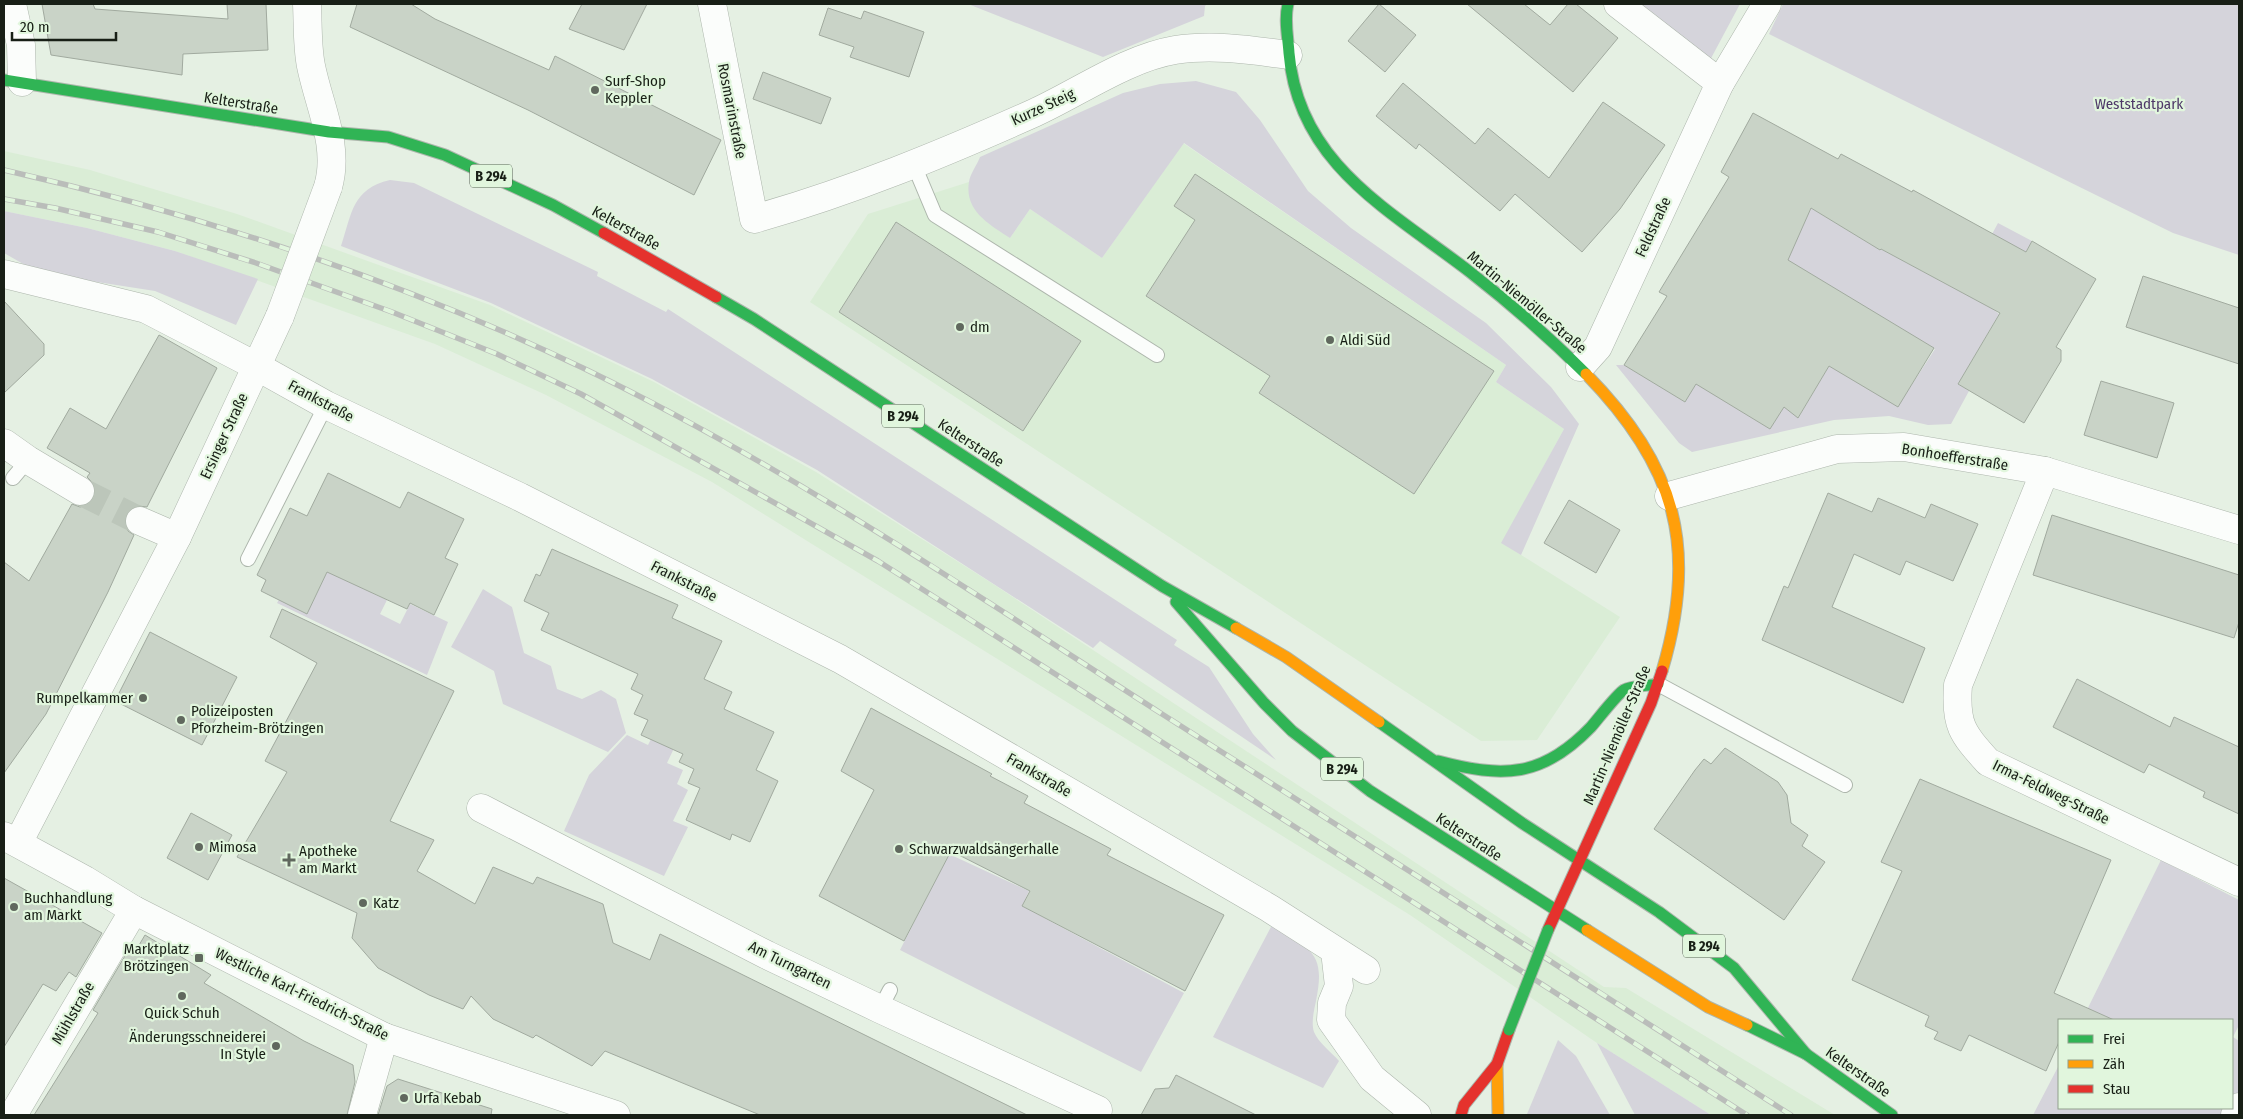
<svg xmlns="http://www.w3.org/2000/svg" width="2243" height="1119" viewBox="0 0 2243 1119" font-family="'Fira Sans Condensed',sans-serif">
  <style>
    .built { fill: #daedd6 }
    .green { fill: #d5d4db; fill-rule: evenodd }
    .building { fill: #c9d3c7; stroke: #a1aa9f }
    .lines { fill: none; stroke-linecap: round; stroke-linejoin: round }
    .street-tunnel { stroke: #bcc6ba; stroke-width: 28; stroke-dasharray: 28 14; stroke-linecap: butt }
    .lane-casing { stroke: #adb6ac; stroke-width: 16 }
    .street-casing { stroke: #adb6ac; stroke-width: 29 }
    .fast-casing { stroke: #adb6ac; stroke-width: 13 }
    .slow-casing { stroke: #adb6ac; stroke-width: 13 }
    .jam-casing { stroke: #adb6ac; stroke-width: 13 }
    .lane { stroke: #fbfdfb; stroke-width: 14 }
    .street { stroke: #fbfdfb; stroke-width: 28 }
    .fast { stroke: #30b455; stroke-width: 11 }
    .slow { stroke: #ff9f0a; stroke-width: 11 }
    .jam { stroke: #e5322d; stroke-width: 11 }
    .rail-casing { stroke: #babdba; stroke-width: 5.5 }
    .rail { stroke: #e1f6dd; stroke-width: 4; stroke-dasharray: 11; stroke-linecap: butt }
    .street-bridge-casing { stroke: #adb6ac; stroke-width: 29; stroke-linecap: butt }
    .fast-bridge-casing { stroke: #adb6ac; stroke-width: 13; stroke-linecap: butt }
    .street-bridge { stroke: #fbfdfb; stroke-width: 28 }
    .fast-bridge { stroke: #30b455; stroke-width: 11 }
    .poi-dot { fill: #60685e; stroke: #e1f6dd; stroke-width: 2 }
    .labels { text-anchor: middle; stroke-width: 4.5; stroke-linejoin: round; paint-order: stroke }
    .shield { fill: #e1f6dd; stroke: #546052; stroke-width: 1 }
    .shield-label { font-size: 14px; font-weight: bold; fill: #181f16 }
    .poi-label { font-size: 15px; fill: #181f16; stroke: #e1f6dd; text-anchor: start }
    .street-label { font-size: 15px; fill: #181f16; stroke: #e1f6dd }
    .park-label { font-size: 15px; fill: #4e3868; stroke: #e1f6dd }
  </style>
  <rect width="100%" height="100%" fill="#e5f0e3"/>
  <g class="built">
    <path d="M1183,143L1506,365L1496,382L1564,429L1502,543L1620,617L1537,740L1481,741L810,302L868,214L969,182L971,202L1010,238L1030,209L1102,258Z"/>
    <path d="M4,151L90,170L237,214L490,305L654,382L816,472L990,582L1604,987L1626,988L1835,1115H1711L1597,1043L1410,915L712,482L546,395L435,344L175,251L87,228L4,211Z"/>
  </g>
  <g class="green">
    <path d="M968,4H1207L1205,6L1204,16L1103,57Z"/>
    <path d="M1639,4H1740L1709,62Z"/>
    <path d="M1783,4H2239V255L2173,233L1769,34Z"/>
    <path d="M1196,81L1236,92L1260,120L1308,191L1351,228L1486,323L1551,387L1579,424L1521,555L1501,543L1564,429L1496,382L1506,365L1184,143L1102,258L1030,209L1010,238C990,225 964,211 969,182C970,174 977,165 980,157L1123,93L1160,84Z"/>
    <path d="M390,180L414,183L598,272L597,276L666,312L668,309L1177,640L1174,645L1209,667L1253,734L1276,760L1100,641L1093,648L817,470L652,379L491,303L341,246C352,213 352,189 390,180Z"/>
    <path d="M1811,208L1880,250L1881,249L1961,292L1998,223L2032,241L1993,309L1999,314L1958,384L1969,391L1951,424L1928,425L1889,416L1834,420L1692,452L1679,443L1616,365H1624L1685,402L1727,333ZM1801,268L1935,349L1900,403L1829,366L1799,417L1784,407L1770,429L1726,402Z"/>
    <path d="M4,211L87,228L175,251L258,279L236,325L155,291L39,273L4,253Z"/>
    <path d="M328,570L380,577L372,593L387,600L380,614L400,624L410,604L448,622L427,675L277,603L285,589L313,602Z"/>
    <path d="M483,589L512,607L524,653L551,666L557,689L582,699L601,690L616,699L626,733L608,752L503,704L494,671L451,647Z"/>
    <path d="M655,731L677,742L667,763L683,770L677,784L688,790L673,821L688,827L664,876L564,831L589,775L627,735L648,745Z"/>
    <path d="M949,854L1029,891L1022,906L1184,993L1141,1072L900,950Z"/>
    <path d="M2161,860L2239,900V1025L2233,1037L2239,1041V1115H2033L2059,1065V1108H2232V1020H2082Z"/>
    <path d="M1272,925C1311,950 1326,952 1316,1001C1314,1010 1311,1023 1314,1032C1318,1042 1332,1053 1339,1061L1323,1088L1213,1037Z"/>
    <path d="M1558,1040L1576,1056L1610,1115L1527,1114Z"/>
    <path d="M1597,1043L1711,1115H1635Z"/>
  </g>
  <g class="building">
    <path d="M42,4H93L95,9L228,19L227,4H266L268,50L183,54L182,75L51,55Z"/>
    <path d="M357,4H411L435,19L549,70L555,56L721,140L694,195L528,110L350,27Z"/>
    <path d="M582,4H647L624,50L569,29Z"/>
    <path d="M1379,4L1416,35L1385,72L1348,41Z"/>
    <path d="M1467,4H1524L1550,25L1568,4H1576L1618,38L1573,92Z"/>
    <path d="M828,8L861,19L864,11L924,32L909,77L850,57L854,47L819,35Z"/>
    <path d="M763,72L831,98L821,124L753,99Z"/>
    <path d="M1403,83L1475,144L1488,128L1549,178L1603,102L1665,145L1620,209L1582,252L1515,194L1500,211L1419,144L1416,149L1376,116Z"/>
    <path d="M1753,113L1838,159L1841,154L1912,192L1913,190L2026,252L2032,241L2096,279L2056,347L2061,350V361L2024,423L1958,384L2000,313L1881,249L1880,250L1811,208L1788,260L1934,348L1898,407L1829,366L1798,418L1784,407L1770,429L1696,384L1685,402L1624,365L1667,296L1659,292L1729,177L1721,172Z"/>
    <path d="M1195,174L1494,371L1414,494L1259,393L1270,376L1146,296L1195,220L1174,206Z"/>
    <path d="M896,222L1081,341L1023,431L839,312Z"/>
    <path d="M2143,276L2239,308V364L2126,327Z"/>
    <path d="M4,301L44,344V355L4,393Z"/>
    <path d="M159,335L217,368L147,507L138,506L130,509L126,514L125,523L128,531L134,535L108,592L46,714L4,773V562L29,581L72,504L80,507L87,505L93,499L96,491L93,483L87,477L90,473L47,448L70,408L106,429Z"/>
    <path d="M2101,381L2174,403L2157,458L2084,435Z"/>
    <path d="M328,473L400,508L408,492L464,519L445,558L458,564L434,615L410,603L407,609L327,572L307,614L261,591L266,580L257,575L290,508L307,516Z"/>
    <path d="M1828,493L1872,512L1878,498L1925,518L1931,504L1978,524L1953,581L1906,561L1900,575L1854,554L1832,607L1925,648L1903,703L1762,640L1784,586L1788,588Z"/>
    <path d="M1569,500L1620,530L1596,573L1544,543Z"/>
    <path d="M2052,515L2239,575V622L2234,638L2033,575Z"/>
    <path d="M552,549L678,605L672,618L722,641L704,679L732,692L724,709L774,732L756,770L778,781L750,842L732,834L730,840L686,820L700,788L688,783L694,769L679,762L683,754L641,735L648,720L634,714L643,695L631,689L638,674L541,630L549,613L524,601L536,574L540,576Z"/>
    <path d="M282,609L454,691L390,821L434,840L417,871L475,904L493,867L533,884L537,877L603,904L613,943L650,960L660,934L1027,1115H760L605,1051L592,1066L536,1035L533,1038L493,1019L471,996L463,1009L429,995L378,968L352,938L357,913L237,857L287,772L265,761L317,663L270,637Z"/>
    <path d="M150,632L237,677L202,745L115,701Z"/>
    <path d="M2077,679L2170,727L2174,717L2239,747V814L2203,797L2205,792L2149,764L2144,773L2053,727Z"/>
    <path d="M871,708L992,774L990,776L1028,796L1024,803L1111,849L1107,855L1224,915L1185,991L1022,906L1030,891L951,851L904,941L819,896L874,790L841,771Z"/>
    <path d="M1725,748L1778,782L1787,795L1791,823L1808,835L1802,846L1825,862L1784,920L1654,829L1695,770L1704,759L1711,764Z"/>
    <path d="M1920,779L2111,860L2054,993L2114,1020H2059V1042L2046,1071L1969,1035L1961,1051L1934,1039L1938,1032L1925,1026L1929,1016L1852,980L1902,871L1881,862Z"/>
    <path d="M191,813L232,835L208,880L167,858Z"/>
    <path d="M4,878L102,933L76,977L69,972L56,991L43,984L4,1047Z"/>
    <path d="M145,935L211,975L204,983L304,1041L353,1065L355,1082L347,1115H34L98,1013L93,1010L129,949L135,952Z"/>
    <path d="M1176,1075L1256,1115H1141L1155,1089L1169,1088Z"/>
    <path d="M398,1079L492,1109L491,1115H378L387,1086Z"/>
  </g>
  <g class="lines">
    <path class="street-tunnel" d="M80,491L140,521"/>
    <defs>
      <g id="lane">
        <path d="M914,165L935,215L1157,355"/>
        <path d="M13,478L28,460"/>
        <path d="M248,559L326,405"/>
        <path d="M1658,684L1845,785"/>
        <path d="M880,1009L890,990"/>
      </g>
      <g id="street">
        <path d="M12,4L21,45L22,82"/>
        <path d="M307,4C308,24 307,46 311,66C319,106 340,146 328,187"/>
        <path d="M712,4L754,219C850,192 942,154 1034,113C1078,93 1127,58 1175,50C1213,44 1251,50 1288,55"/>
        <path d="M1618,4L1720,83"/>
        <path d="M4,274L146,309L256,366L326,405L520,497L840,659L1269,908L1366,970"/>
        <path d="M1580,367L1598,347L1720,83L1767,4"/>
        <path d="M4,443L28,460L80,491"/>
        <path d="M2045,471L1958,685C1955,725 1962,733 1988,762L2239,882"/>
        <path d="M1669,496L1837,449L1904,447L2045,471L2239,530"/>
        <path d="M140,521L177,537"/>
        <path d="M481,808L767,955L880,1009L1098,1110L1096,1115"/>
        <path d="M4,836L85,880L134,910L384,1037L616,1115"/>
        <path d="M18,843L177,537L280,316"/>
        <path d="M1335,951L1339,986L1332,1003L1331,1020L1372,1078L1417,1115"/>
        <path d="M13,1115L134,910"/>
        <path d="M362,1115L384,1037"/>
        <path d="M2235,1115L2239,1107"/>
      </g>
      <g id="fast">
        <path d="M1288,4C1284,20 1288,37 1289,53C1298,164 1391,211 1470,272C1511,304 1550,338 1586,374"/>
        <path d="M4,80L329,132L388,137L445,155L553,205L604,233"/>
        <path d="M716,297L754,319L1162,586L1236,628"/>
        <path d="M1176,602L1264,703L1292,731L1370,791L1587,930"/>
        <path d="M1379,722L1522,823L1659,912L1734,968L1806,1054"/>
        <path d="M1438,761C1503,778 1542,778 1591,727C1598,719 1617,694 1624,690C1632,685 1649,686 1658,684"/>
        <path d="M1747,1025L1806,1054L1892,1115"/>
      </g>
      <g id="slow">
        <path d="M1586,374C1676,466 1699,548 1662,671"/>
        <path d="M1236,628L1286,657L1379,722"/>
        <path d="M1587,930L1708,1007L1747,1025"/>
        <path d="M1497,1064L1498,1115"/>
      </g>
      <g id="jam">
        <path d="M604,233L716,297"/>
        <path d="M1548,930L1651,703L1662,671"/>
        <path d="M1461,1115L1464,1105L1497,1064L1509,1030"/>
      </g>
    </defs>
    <use href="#lane" class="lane-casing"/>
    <use href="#street" class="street-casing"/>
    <use href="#fast" class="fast-casing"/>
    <use href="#slow" class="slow-casing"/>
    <use href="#jam" class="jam-casing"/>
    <use href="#lane" class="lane"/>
    <use href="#street" class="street"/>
    <use href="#fast" class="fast"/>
    <use href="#slow" class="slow"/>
    <use href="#jam" class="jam"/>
    <defs>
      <g id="rail">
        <path d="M4,170C203,215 399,280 583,368C786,466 973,593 1162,714C1372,847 1582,981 1791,1115"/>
        <path d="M4,199L55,208L158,232L256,263L392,312L497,354L581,394L878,561L1747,1115"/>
      </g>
    </defs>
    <use href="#rail" class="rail-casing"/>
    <use href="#rail" class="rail"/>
    <defs>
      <path id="street-bridge" d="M280,316L328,187"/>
      <path id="fast-bridge" d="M1509,1030L1548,930"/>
    </defs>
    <use href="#street-bridge" class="street-bridge-casing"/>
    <use href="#fast-bridge" class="fast-bridge-casing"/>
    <use href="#street-bridge" class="street-bridge"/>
    <use href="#fast-bridge" class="fast-bridge"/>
  </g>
  <g class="poi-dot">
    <circle cx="595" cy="90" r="5"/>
    <circle cx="960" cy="327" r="5"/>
    <circle cx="1330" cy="340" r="5"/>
    <circle cx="143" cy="698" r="5"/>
    <circle cx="181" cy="720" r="5"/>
    <circle cx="199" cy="847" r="5"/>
    <circle cx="899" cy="849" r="5"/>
    <path d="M286.5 852.5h5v5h5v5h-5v5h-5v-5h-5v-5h5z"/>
    <circle cx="363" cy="903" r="5"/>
    <circle cx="14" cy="907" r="5"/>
    <rect x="194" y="953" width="10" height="10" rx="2.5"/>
    <circle cx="182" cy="996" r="5"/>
    <circle cx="276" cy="1046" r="5"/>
    <circle cx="404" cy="1098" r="5"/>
  </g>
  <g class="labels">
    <g class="shield">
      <rect x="470" y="164.5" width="42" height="23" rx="4"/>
      <rect x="882" y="404.5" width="42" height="23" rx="4"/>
      <rect x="1321" y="757.5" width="42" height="23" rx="4"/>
      <rect x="1683" y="934.5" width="42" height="23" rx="4"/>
    </g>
    <g class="shield-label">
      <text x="491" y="181">B 294</text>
      <text x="903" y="421">B 294</text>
      <text x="1342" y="774">B 294</text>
      <text x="1704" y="951">B 294</text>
    </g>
    <g class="poi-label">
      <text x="605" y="86">Surf-Shop<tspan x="605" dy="17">Keppler</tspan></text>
      <text x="970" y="332">dm</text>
      <text x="1340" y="345">Aldi Süd</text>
      <text x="133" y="703" text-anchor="end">Rumpelkammer</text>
      <text x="191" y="716">Polizeiposten<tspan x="191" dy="17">Pforzheim-Brötzingen</tspan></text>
      <text x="209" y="852">Mimosa</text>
      <text x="909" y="854">Schwarzwaldsängerhalle</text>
      <text x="299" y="856">Apotheke<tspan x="299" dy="17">am Markt</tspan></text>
      <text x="24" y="903">Buchhandlung<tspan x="24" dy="17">am Markt</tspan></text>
      <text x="373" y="908">Katz</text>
      <text x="189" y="954" text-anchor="end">Marktplatz<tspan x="189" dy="17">Brötzingen</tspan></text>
      <text x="182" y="1018" text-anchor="middle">Quick Schuh</text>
      <text x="266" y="1042" text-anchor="end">Änderungsschneiderei<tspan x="266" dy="17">In Style</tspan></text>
      <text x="414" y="1103">Urfa Kebab</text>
    </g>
    <g class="street-label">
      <text transform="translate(241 103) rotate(9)" y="5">Kelterstraße</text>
      <text transform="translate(1043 107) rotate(-25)" y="5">Kurze Steig</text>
      <text transform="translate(732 111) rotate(79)" y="5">Rosmarinstraße</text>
      <text transform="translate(1653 227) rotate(-65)" y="5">Feldstraße</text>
      <text transform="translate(626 228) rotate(29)" y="5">Kelterstraße</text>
      <text transform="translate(1527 302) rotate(40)" y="5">Martin-Niemöller-Straße</text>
      <text transform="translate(321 401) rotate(28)" y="5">Frankstraße</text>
      <text transform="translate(224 436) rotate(-65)" y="5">Ersinger Straße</text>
      <text transform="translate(971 443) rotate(33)" y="5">Kelterstraße</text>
      <text transform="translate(1955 457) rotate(9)" y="5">Bonhoefferstraße</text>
      <text transform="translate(684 581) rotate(27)" y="5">Frankstraße</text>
      <text transform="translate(1617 735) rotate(-67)" y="5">Martin-Niemöller-Straße</text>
      <text transform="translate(1039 775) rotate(30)" y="5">Frankstraße</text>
      <text transform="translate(2051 792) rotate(26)" y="5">Irma-Feldweg-Straße</text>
      <text transform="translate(1469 837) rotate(33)" y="5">Kelterstraße</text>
      <text transform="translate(790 965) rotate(26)" y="5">Am Turngarten</text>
      <text transform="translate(302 994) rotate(26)" y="5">Westliche Karl-Friedrich-Straße</text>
      <text transform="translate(73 1013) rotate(-60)" y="5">Mühlstraße</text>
      <text transform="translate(1858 1072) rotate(35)" y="5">Kelterstraße</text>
    </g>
    <g class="park-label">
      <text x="2139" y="109">Weststadtpark</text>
    </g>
  </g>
  <rect width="2243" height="1119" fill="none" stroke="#181f16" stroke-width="10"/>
  <rect x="2058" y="1019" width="175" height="90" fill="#e1f6dd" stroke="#91a08d"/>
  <rect x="2068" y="1035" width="25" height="8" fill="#30b455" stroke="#91a08d"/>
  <text x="2103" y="1044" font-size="15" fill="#181f16">Frei</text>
  <rect x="2068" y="1060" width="25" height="8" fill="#ff9f0a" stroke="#91a08d"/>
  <text x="2103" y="1069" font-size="15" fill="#181f16">Zäh</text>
  <rect x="2068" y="1085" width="25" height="8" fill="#e5322d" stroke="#91a08d"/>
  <text x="2103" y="1094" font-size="15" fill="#181f16">Stau</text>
  <path d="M12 32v8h104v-8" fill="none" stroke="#181f16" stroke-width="2.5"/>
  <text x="20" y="32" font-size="15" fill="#181f16" stroke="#e1f6dd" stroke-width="4" paint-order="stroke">20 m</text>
</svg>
